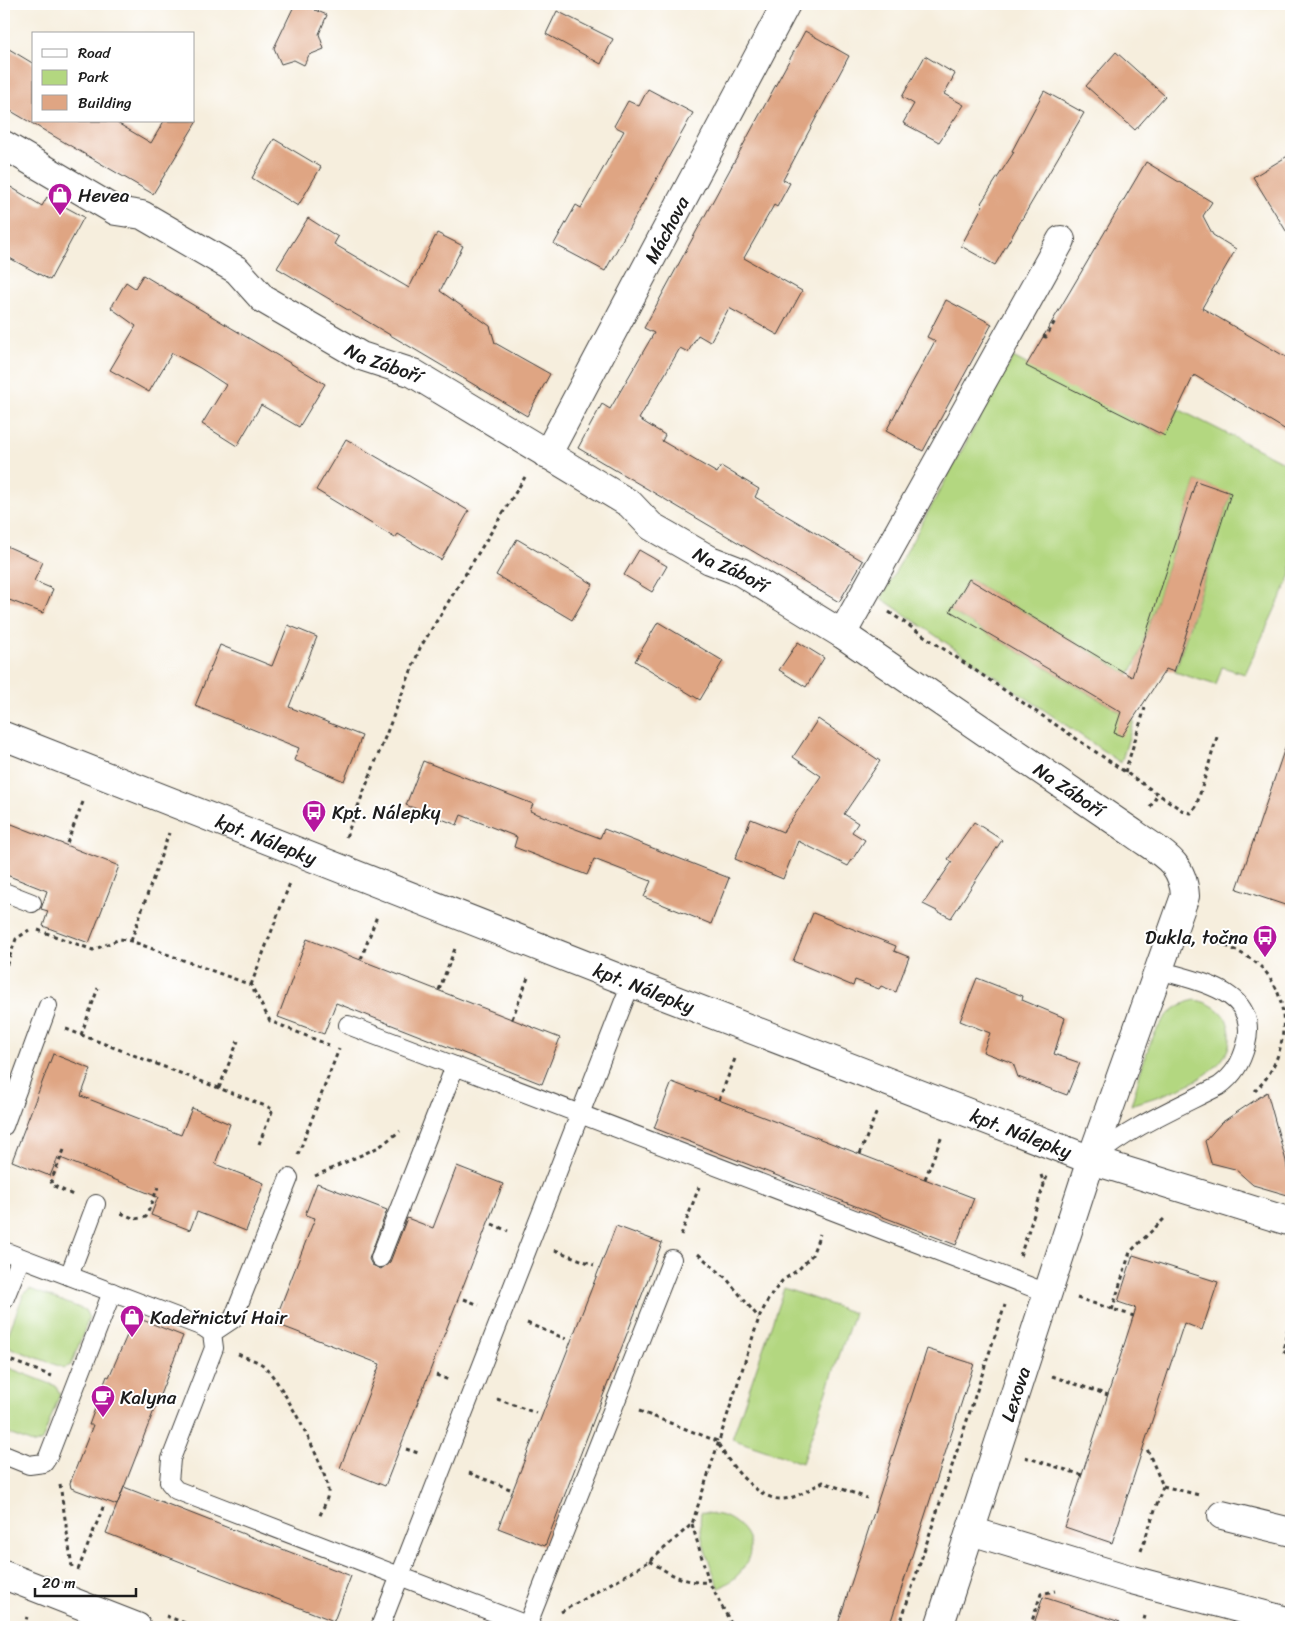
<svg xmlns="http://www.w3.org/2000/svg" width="1295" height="1631" viewBox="0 0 1295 1631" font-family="Sriracha,sans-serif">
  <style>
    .green { fill: #b3d780; stroke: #687a4e }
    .building { fill: #dfa583 }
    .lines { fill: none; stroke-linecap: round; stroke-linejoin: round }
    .lane-casing { stroke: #3d3c39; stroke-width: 20 }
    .street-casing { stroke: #3d3c39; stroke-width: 30 }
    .path { stroke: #3d3c39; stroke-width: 3; stroke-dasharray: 4 4; stroke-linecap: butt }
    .lane { stroke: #fff; stroke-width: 18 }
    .street { stroke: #fff; stroke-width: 28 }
    .labels { text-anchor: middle; stroke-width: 4; stroke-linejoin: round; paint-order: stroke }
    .poi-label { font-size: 19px; fill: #1c1c1c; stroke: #fff; text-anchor: start }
    .street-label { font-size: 19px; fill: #1c1c1c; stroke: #fff }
  </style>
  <rect width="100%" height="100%" fill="#fff"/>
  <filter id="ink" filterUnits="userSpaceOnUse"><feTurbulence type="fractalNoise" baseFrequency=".02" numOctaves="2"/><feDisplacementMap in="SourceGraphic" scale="10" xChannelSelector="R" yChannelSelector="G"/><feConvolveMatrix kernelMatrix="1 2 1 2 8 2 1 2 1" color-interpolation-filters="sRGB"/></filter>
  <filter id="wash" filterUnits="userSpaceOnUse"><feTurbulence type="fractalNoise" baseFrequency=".0096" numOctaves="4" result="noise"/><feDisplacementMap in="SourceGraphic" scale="20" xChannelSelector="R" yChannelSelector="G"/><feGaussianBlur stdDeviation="1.12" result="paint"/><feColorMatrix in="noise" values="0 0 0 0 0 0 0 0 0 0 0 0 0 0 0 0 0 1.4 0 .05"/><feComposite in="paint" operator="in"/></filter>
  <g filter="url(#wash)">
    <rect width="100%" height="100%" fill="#f6eedd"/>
    <g class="green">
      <path d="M1013,357L1164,436L1178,409L1291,466V575L1245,674L1222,667L1216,685L1175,672L1231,494L1196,481L1138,658L1129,675L969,579L950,611L1132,719L1134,721L1121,763L881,598Z"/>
      <path d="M1195,1000C1209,1002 1223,1010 1228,1024C1244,1074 1165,1094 1131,1105C1143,1068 1151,1008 1195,1000Z"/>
      <path d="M784,1288L854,1313L802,1463L732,1439Z"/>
      <path d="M30,1289L85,1310L89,1318L71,1365L64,1368L11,1348L6,1340L24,1293Z"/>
      <path d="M4,1366L56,1386L60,1394L42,1441L35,1444L4,1432Z"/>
      <path d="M701,1512C710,1514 720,1514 728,1518C765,1538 751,1573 719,1588C711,1565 697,1537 701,1512Z"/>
    </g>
    <g id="blocks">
      <g class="building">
        <path d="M295,4H312L315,10L327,15L319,34L324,49L309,55L304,65L294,60L281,64L274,48Z"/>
        <path d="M557,11L613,39L601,64L546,34Z"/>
        <path d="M805,31L849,56L783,180L790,183L777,207L774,205L744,258L802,291L778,335L729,308L710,342L698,335L688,352L680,348L639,419L665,435L662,441L717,473L721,466L759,489L755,497L863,561L839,602L578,448L602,404L610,409L654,333L644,328Z"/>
        <path d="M4,46L34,64V121H114L151,143L164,121H197L153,194L4,107Z"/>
        <path d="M1116,52L1165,96L1135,130L1086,86Z"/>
        <path d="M925,56L955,74L944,94L964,105L939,142L903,123L914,104L902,97Z"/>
        <path d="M648,89L693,113L605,271L554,244L576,205L581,208L624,131L614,126L628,101L639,106Z"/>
        <path d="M1044,91L1084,113L995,265L961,246L983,205L981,203L1014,152L1012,151Z"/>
        <path d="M274,139L321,167L298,206L252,178Z"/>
        <path d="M1291,154V239L1253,177Z"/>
        <path d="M1146,162L1212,202L1203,216L1213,235L1236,249L1202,308L1291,360V433L1194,375L1165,436L1026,366Z"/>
        <path d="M4,183L42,206L47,197L84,217L50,280L4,255Z"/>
        <path d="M308,218L338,237L334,244L409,288L437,233L463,246L440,291L490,326L495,343L550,374L527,416L277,268Z"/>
        <path d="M143,275L325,384L299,427L261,405L237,446L202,424L226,385L200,368L172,353L149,392L110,370L136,326L111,308L126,282L135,288Z"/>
        <path d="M946,300L992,324L923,451L886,431L935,341L927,337Z"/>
        <path d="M346,439L469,511L441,560L398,534L395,538L316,490Z"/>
        <path d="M1196,481L1231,493L1174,672L1166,669L1122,736L1114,733L1121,712L950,611L969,579L1132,677Z"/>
        <path d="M517,539L593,584L572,620L496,575Z"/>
        <path d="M4,545L43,562L34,581L53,589L43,613L4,598Z"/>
        <path d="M639,550L667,566L652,592L624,575Z"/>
        <path d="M658,622L723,661L700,700L635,661Z"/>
        <path d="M288,625L317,637L289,707L362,736L344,781L294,760L299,748L195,706L220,645L272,666Z"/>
        <path d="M798,642L824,658L806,687L779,670Z"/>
        <path d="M818,719L880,761L844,814L858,823L852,832L865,840L848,866L798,841L783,879L735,859L751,819L783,832L821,776L793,757Z"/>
        <path d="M1287,742H1291V907L1237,889Z"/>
        <path d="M423,761L533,804L530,811L565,825L600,838L604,829L729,878L711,924L644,897L651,881L594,859L587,875L514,847L517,837L461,815L457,825L406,805Z"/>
        <path d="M4,821L119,866L89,943L43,926L48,911L41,909L47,891L4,874Z"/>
        <path d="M974,822L1002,840L951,918L923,904L952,862L948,859Z"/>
        <path d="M813,913L896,946L894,951L909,957L896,992L881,986L879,989L855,980L853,986L793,961Z"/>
        <path d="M307,939L560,1038L542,1084L336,1003L324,1034L278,1017Z"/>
        <path d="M977,978L1023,996L1022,1000L1065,1018L1054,1054L1080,1063L1067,1095L1018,1077L1013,1063L983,1052L990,1033L960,1021Z"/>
        <path d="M53,1054L91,1069L81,1096L181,1135L192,1108L230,1124L215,1164L264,1183L246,1231L197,1212L190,1230L151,1215L158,1197L58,1157L50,1176L12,1161Z"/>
        <path d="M672,1082L974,1198L956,1245L654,1128Z"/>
        <path d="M1267,1092L1286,1161L1291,1196L1253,1185L1235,1169L1211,1163L1205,1141L1221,1123Z"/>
        <path d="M457,1166L503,1184L385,1486L340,1468L380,1364L274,1323L315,1218L305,1215L317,1183L387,1210L369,1259L372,1265L381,1269L390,1262L407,1218L433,1228Z"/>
        <path d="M616,1226L662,1243L545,1546L498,1528Z"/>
        <path d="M1133,1255L1218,1282L1202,1330L1184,1323L1112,1543L1065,1527L1136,1308L1118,1302Z"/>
        <path d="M135,1317L183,1336L117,1505L71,1488L70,1483L93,1425H89L107,1376L109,1377Z"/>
        <path d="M927,1349L974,1364L889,1627H837Z"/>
        <path d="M124,1487L351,1576L334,1621L106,1533Z"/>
        <path d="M1043,1597L1120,1622L1119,1627H1033Z"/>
      </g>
    </g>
  </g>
  <g filter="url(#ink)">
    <use href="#blocks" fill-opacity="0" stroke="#3d3c39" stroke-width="1"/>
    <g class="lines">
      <defs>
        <g id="lane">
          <path d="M4,892L32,903"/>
          <path d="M348,1025L1047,1293"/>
          <path d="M4,1126L48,1006"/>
          <path d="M1094,1158C1130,1127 1176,1108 1219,1086C1234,1075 1241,1063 1246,1045C1260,990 1198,982 1159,970"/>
          <path d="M4,1251L203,1327L212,1333L214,1348L171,1459L169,1482L176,1490L532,1627"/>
          <path d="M380,1258L455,1066"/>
          <path d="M69,1276L96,1204"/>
          <path d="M4,1300L21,1258"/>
          <path d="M212,1333L233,1319L289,1178"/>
          <path d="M4,1455L29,1465L44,1463L48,1457L112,1292"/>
          <path d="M527,1626L672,1259"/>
          <path d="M380,1627L631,983"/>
        </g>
        <g id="street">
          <path id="s1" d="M4,145L116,211L142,215L237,270L263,299L361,356L413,373L630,504L651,526L710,560L741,572L842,634L1133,833C1160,853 1183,860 1185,896L1091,1160L939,1627"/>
          <path id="s2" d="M547,455L786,4"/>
          <path d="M842,634L1061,240"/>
          <path id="s3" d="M4,736L631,983L1091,1160L1291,1222"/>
          <path d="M1222,1515L1291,1532"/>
          <path d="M971,1531L1132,1580L1291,1622"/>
          <path d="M4,1575L137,1627"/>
        </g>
      </defs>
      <use href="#lane" class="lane-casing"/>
      <use href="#street" class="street-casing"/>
      <g class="path">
        <path d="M1043,336L1046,337L1055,321"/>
        <path d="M889,612L1183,811L1191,813L1196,807L1217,737"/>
        <path d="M1125,772L1145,708"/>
        <path d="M1150,807L1158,794"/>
        <path d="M346,837L420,648L525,477"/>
        <path d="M67,843L83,802"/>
        <path d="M38,930L93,950L120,939L131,941L251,985L270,1021L329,1045"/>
        <path d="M1203,938C1222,943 1247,954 1261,967C1295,1000 1288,1060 1255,1091"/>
        <path d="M131,941L169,833"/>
        <path d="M361,959L377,916"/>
        <path d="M4,972L16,939L29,930"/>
        <path d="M251,985L290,883"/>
        <path d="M439,990L456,946"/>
        <path d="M512,1019L529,975"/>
        <path d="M66,1029L273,1109L259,1144"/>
        <path d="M81,1035L98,988"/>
        <path d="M219,1088L238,1041"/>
        <path d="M719,1100L736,1056"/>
        <path d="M64,1150L51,1181L52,1185L73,1195"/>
        <path d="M860,1154L877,1111"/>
        <path d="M298,1155L339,1049"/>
        <path d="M1041,1175L1044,1184"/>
        <path d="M315,1176L379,1147L400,1131"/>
        <path d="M925,1179L942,1136"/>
        <path d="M121,1213L135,1219L146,1217L158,1187"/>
        <path d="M492,1224L508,1231"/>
        <path d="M681,1235L699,1187"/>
        <path d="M555,1250L594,1265"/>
        <path d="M698,1254L726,1278L759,1318"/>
        <path d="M1020,1256L1047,1176"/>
        <path d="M1077,1298L1134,1316"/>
        <path d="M464,1299L479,1305"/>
        <path d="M1112,1310L1130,1252L1166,1217"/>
        <path d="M1291,1312L1283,1351L1291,1356"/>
        <path d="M527,1323L566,1339"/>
        <path d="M238,1354C246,1358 256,1360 263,1365C279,1377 330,1473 328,1493C327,1501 322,1510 319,1518"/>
        <path d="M4,1358L52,1376"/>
        <path d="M436,1375L449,1380"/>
        <path d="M1052,1376L1108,1395"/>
        <path d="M497,1399L536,1413"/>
        <path d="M639,1411L717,1441C727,1462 758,1502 784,1499C797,1498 811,1488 823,1482L867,1498"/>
        <path d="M406,1449L421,1454"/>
        <path d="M1025,1457L1082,1475"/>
        <path d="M469,1473L510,1489"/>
        <path d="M60,1484L72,1567"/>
        <path d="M1163,1486L1199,1495"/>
        <path d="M692,1524L709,1582L733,1627"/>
        <path d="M1141,1551L1163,1486L1147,1449"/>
        <path d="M650,1561C669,1574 686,1584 709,1582"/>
        <path d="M78,1570L104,1505"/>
        <path d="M561,1612L650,1561L692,1524L759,1318L769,1298L782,1281L799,1269L812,1255L820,1234"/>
        <path d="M166,1616L196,1627"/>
        <path d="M24,1627L27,1617"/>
        <path d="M899,1627L1005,1305"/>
        <path d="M1030,1627L1041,1594L1055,1591"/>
        <path d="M1142,1627L1145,1616"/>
      </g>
      <use href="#lane" class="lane"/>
      <use href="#street" class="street"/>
    </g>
  </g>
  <defs>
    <symbol id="shop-pin" viewBox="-11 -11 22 30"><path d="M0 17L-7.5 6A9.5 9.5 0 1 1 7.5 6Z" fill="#b5179e" stroke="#fff"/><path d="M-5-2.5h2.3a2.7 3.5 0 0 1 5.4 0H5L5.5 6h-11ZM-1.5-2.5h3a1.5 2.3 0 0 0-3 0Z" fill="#fff"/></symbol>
    <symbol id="bus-pin" viewBox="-11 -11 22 30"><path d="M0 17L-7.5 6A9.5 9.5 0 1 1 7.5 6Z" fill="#b5179e" stroke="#fff"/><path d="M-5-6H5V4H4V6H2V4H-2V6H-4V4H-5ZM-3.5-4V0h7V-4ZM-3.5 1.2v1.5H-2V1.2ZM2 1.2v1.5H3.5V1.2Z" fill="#fff"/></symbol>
    <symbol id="cafe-pin" viewBox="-11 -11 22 30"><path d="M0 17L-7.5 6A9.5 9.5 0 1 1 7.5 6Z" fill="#b5179e" stroke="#fff"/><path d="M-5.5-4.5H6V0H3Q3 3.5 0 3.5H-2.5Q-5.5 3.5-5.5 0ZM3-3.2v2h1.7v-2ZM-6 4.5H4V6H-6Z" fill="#fff"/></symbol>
  </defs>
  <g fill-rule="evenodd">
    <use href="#shop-pin" x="46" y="181" width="28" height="38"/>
    <use href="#bus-pin" x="300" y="798" width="28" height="38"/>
    <use href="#bus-pin" x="1251" y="923" width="28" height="38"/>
    <use href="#shop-pin" x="118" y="1303" width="28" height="38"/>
    <use href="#cafe-pin" x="89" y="1383" width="28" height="38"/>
  </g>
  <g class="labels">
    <g class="poi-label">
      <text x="78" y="202">Hevea</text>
      <text x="332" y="819">Kpt. Nálepky</text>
      <text x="1248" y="944" text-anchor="end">Dukla, točna</text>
      <text x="150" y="1324">Kadeřnictví Hair</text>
      <text x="120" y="1404">Kalyna</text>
    </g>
    <g class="street-label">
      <text dy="7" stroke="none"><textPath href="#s2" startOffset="255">Máchova</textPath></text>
      <text dy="7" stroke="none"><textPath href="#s1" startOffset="442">Na Záboří</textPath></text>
      <text dy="7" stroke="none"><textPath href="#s1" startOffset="848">Na Záboří</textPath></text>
      <text dy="7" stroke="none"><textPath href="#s1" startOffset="1252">Na Záboří</textPath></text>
      <text dy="7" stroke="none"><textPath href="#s3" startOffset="282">kpt. Nálepky</textPath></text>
      <text dy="7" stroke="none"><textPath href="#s3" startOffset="688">kpt. Nálepky</textPath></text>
      <text dy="7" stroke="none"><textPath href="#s3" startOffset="1092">kpt. Nálepky</textPath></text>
      <text transform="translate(1015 1394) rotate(-72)" y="7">Lexova</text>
    </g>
  </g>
  <rect width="1295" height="1631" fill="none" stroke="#fff" stroke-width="20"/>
  <rect x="32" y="32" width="162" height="90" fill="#ffffff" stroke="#a4a4a4"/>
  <rect x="42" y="49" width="25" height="8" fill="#ffffff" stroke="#a4a4a4"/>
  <text x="78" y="58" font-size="15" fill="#1c1c1c">Road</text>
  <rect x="42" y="70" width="25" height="15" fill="#b3d780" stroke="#a4a4a4"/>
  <text x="78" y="82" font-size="15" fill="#1c1c1c">Park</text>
  <rect x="42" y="95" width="25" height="15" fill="#dfa583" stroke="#a4a4a4"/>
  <text x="78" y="108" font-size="15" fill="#1c1c1c">Building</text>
  <path d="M35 1588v8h101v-8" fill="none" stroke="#1c1c1c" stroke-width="2.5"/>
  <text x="42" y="1588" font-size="15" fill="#1c1c1c" stroke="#ffffff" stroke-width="4" paint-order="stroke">20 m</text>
</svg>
